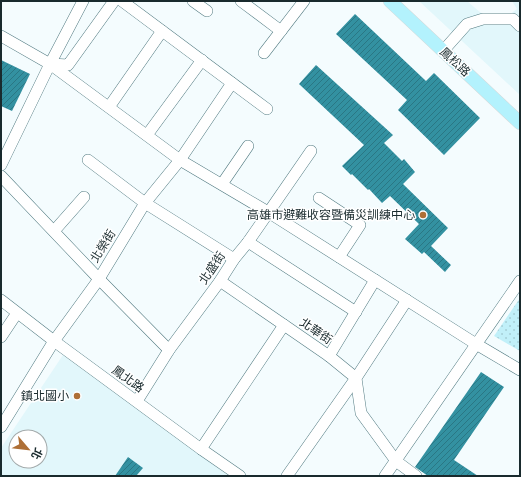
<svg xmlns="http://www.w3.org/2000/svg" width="521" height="477" viewBox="0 0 521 477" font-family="'Noto Sans','Noto Sans TC',sans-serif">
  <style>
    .built { fill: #e2f7fb; fill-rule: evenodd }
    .park { fill: url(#park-dots) }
    .building { fill: url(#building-hatch) }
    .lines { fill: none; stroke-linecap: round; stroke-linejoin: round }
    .minor-casing { stroke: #517a81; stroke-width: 12 }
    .major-casing { stroke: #d6d9d9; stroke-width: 14 }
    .minor { stroke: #fff; stroke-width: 11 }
    .major { stroke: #b3f2fd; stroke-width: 13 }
    .poi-dot { fill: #ae6f36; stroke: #fff; stroke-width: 1.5 }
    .labels { text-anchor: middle; stroke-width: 3; stroke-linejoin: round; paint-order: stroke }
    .street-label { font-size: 12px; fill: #192a2d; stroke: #fff }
    .poi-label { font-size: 12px; fill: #192a2d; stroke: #fff; text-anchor: end }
  </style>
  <defs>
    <pattern id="park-dots" width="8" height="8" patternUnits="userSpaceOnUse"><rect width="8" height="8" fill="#c1f0f9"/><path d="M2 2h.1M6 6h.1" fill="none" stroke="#a5ced6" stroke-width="1.8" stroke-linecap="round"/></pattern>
    <pattern id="building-hatch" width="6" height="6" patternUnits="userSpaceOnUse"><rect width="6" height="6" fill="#3391a1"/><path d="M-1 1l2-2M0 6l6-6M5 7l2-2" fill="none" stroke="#2a7784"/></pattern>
  </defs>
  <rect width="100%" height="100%" fill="#f4fcfe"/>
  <g class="built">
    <path d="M419,1H467L495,25L517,9L512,1H520V95Z"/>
    <path d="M63,355L229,476H1V448ZM16,437H40V461H16Z"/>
  </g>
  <path class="park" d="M520,298V351L494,336Z"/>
  <g class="building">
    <path d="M355,14L426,81L434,73L480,118L444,155L398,110L407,100L336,34Z"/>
    <path d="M1,60L30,74L12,111L1,106Z"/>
    <path d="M316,65L393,135L384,143L402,161L404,159L415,172L403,184L448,228L431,246L451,265L445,272L424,252L422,254L405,239L419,224L390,196L382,203L369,189L368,190L352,174L351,175L342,166L364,145L299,84Z"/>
    <path d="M481,372L504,387L454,460L478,476H428L415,467Z"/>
    <path d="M128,457L143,468L136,476H115Z"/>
  </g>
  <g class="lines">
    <defs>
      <g id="minor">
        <path d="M122,1L267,109"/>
        <path d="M193,1L207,11"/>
        <path d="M241,1L281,31"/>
        <path d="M1,36L50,64L180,160L268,212L476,344L520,370"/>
        <path d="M443,51L467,24L483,19H513L520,26"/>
        <path d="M264,53L304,1"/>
        <path d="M51,64L68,65L114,1"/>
        <path d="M109,107L162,31"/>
        <path d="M147,135L202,60"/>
        <path d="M88,160L145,203L234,259"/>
        <path d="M1,165L50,64L83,1"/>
        <path d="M1,176L99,279L169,350"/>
        <path d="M222,184L248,146"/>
        <path d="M319,198L360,225L339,257"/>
        <path d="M54,231L84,197"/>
        <path d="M248,242L356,312"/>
        <path d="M220,281L284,325"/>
        <path d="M1,300L54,341L201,449L240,476"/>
        <path d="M407,300L356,378L361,413L396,461L416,476"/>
        <path d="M1,337L17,313"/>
        <path d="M329,356L375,280"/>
        <path d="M137,401L169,350L220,281L234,259L248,242L311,151"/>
        <path d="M1,427L54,341L99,279L145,203L180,160L232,83"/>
        <path d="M201,449L284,325L329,356L356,378L287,476"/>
        <path d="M385,476L520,281"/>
      </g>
      <path id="major" d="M390,1L520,123"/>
    </defs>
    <use href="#minor" class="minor-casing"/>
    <use href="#major" class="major-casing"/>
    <use href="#minor" class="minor"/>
    <use href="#major" class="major"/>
  </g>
  <g class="poi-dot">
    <circle cx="423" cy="215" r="4"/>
    <circle cx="77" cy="396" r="4"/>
  </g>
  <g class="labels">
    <g class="street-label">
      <text transform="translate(455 62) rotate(43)" y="4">鳳松路</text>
      <text transform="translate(103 246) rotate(-58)" y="4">北榮街</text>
      <text transform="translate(212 268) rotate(-56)" y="4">北盛街</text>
      <text transform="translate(316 331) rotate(34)" y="4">北華街</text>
      <text transform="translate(128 379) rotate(36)" y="4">鳳北路</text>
    </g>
    <g class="poi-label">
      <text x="415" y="219">高雄市避難收容暨備災訓練中心</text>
      <text x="69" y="400">鎮北國小</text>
    </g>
  </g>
  <rect width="521" height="477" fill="none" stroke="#192a2d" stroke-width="4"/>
  <g transform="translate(28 449) rotate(118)"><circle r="19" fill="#ffffff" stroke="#a3aaab"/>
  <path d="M0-3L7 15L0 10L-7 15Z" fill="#ae6f36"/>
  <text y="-6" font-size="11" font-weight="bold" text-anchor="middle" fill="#192a2d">北</text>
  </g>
</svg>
